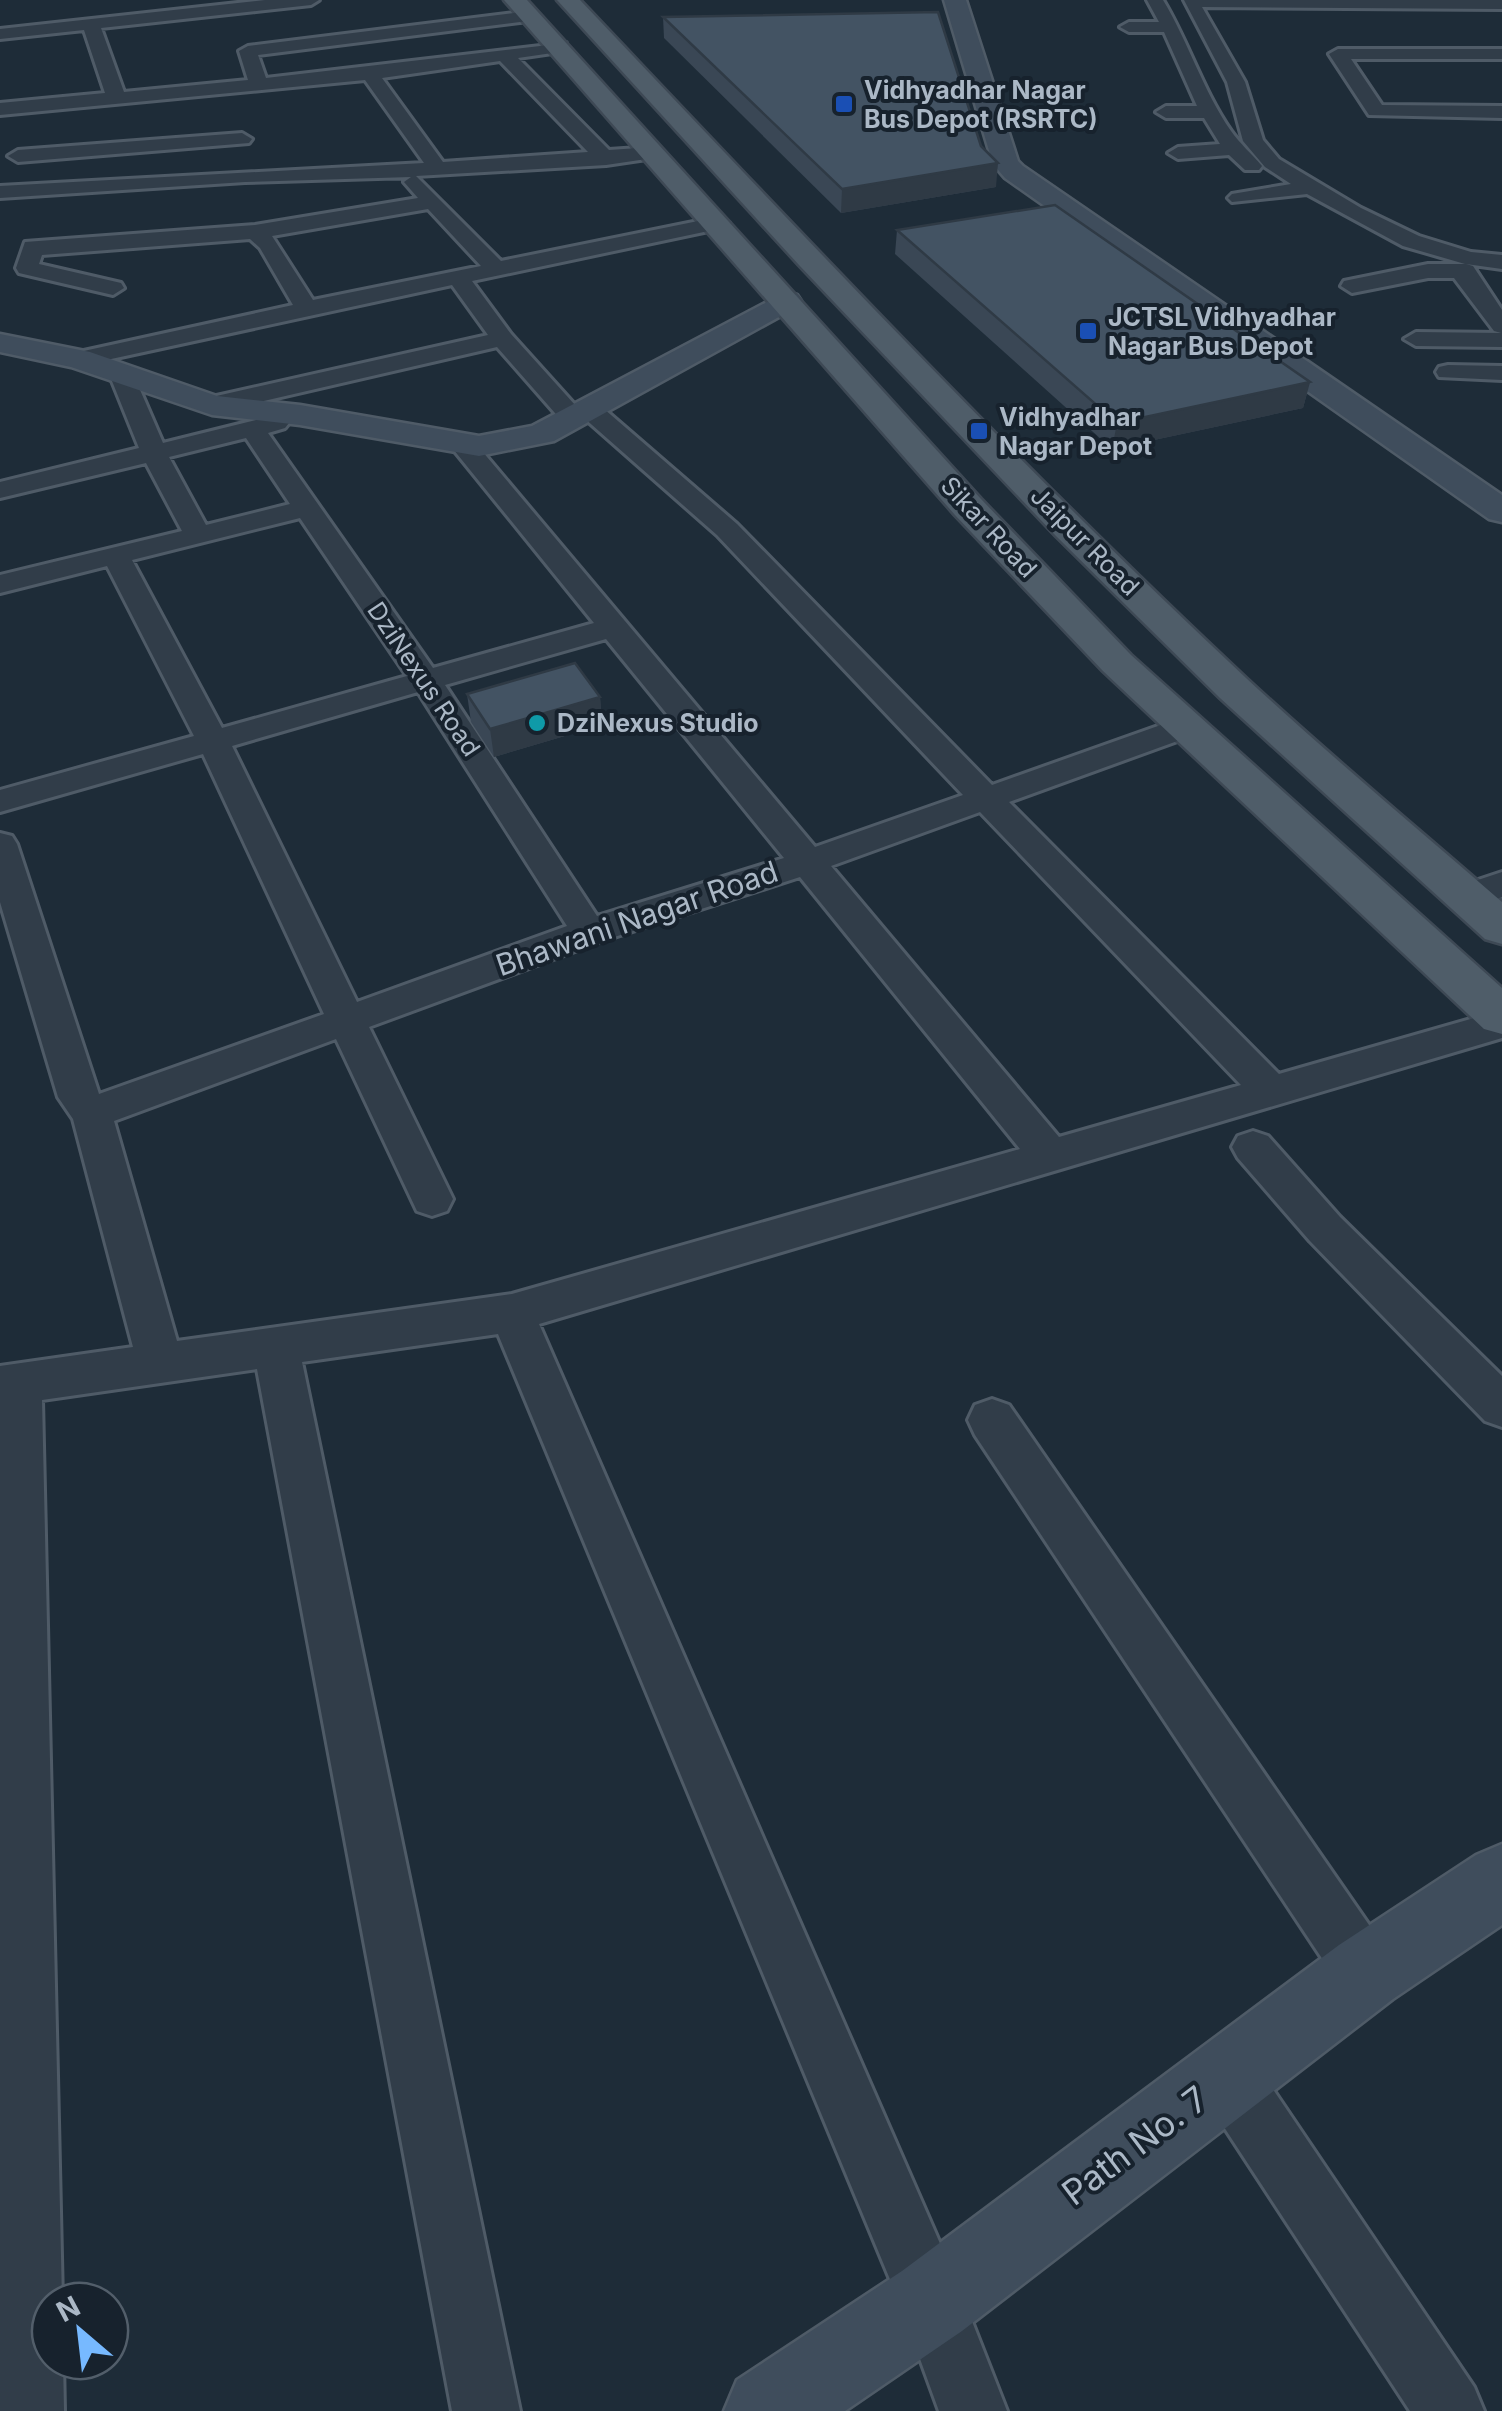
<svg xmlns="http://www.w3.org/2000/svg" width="1502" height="2411" viewBox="0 0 1502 2411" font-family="Inter,sans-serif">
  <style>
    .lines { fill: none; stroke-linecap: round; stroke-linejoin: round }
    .street-casing { stroke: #4f5b67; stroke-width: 6 }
    .secondary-casing { stroke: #4f5b67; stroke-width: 5 }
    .primary-casing { stroke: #3e4955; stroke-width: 5 }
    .street { fill: #313d49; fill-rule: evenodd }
    .secondary { fill: #3f4d5c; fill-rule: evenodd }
    .primary { fill: #4f5d69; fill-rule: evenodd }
    .wall { fill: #3a4755 }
    .shaded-wall { fill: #2f3a45 }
    .building { fill: #435363; stroke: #2f3a45; stroke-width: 2.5 }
    .transit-dot { fill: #1a4fb4; stroke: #17222d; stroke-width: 4 }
    .culture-dot { fill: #0f9aa8; stroke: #17222d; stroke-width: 4 }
    .labels { text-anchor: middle; stroke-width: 8; stroke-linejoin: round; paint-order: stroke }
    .far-poi-label { font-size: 25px; font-weight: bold; fill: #abb8c6; stroke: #17222d; text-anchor: start }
    .far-street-label { font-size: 25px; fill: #abb8c6; stroke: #17222d }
    .street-label { font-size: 30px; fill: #abb8c6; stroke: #17222d }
    .near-street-label { font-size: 35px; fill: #abb8c6; stroke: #17222d }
  </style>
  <rect width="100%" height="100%" fill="#1e2c38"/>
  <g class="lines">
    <defs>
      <g id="street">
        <path d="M265,0H319L311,5L101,28L124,92L248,80L239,51L248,46L530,11L536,12V20L258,55L266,78L566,43V51L518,58L609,150L653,147L660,149V157L606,165L416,176L501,261L718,217L729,223L718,229L472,281L511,334L575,405L587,399L596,402L737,524L992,785L1172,721H1194L1199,728L1194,735L1009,802L1279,1074L1502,1010V1038L539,1324L955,2278L1007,2411H939L899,2301L498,1334L302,1362L520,2411H452L257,1369L42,1400L62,2301H50V2361H63L64,2411H0V1366L133,1347L73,1119L58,1097L0,902V833L12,836L17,844L99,1094L324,1014L203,754L0,812V790L194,736L107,566L0,593V575L182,531L146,463L0,498V482L139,448L110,376L122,369L134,376L163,443L276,415L285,418L289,423L285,428L268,433L433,668L594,623L449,444L453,438H471L815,847L963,795L717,535L583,417L571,424L562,421L497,347L212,413L199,405L212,397L488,335L452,285L79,366L70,364L67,359L70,354L293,305L260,248L250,239L42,255L39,264L121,283L124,288L113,295L19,273L16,268L25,242L255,225L418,198L404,182L411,177L245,182L0,198V186L424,163L365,80L0,115V103L105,93L84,30L0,39V29ZM500,61L588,152L443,162L382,78ZM428,209L481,266L313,300L272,236ZM246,438L290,504L206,525L169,457ZM300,518L407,676L222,728L132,560ZM606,639L784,858L597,916L445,685ZM418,692L567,926L357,1002L232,746ZM980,812L1241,1085L1059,1137L831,866ZM800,877L1020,1149L512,1294L177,1341L114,1121L336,1039L417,1211L432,1216L447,1211L453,1199L369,1027L602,941Z"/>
        <path d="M1147,0H1163C1188,41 1203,91 1231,131C1240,144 1252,154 1262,166L1259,170H1245L1229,155L1178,159L1168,153L1178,147L1220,144L1204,118H1166L1156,112L1166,106H1197L1164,32H1129L1120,27L1129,22H1159Z"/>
        <path d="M1184,0H1502V9L1202,7L1245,82L1263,140L1279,159L1361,208L1419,236L1471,252L1502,255V269L1466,264L1473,266L1502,310V347L1416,346L1404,339L1416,332L1501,333L1494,331L1454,278H1428L1352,293L1341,286L1344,281L1428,264H1465L1403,246L1307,194L1232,202L1228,198L1232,194L1291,184L1265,167L1243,141L1227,82Z"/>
        <path d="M1338,49H1502V59H1351L1382,105L1502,106V118L1369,115L1329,54Z"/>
        <path d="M242,133L252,139L249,143L18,162L8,156L18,150Z"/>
        <path d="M1448,365L1502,366V380L1439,377L1436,372L1439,367Z"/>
        <path d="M1502,872V897L1464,909L1451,905L1446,897L1451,889Z"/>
        <path d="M1253,1131L1268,1136L1340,1217L1502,1376V1427L1485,1421L1310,1241L1238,1158L1232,1147L1238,1136Z"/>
        <path d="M992,1399L1009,1405L1387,1951L1395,1972L1387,1993L1366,2001L1345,1993L975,1435L968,1420L975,1405Z"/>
        <path d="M1227,2045L1249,2054L1474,2387L1484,2411H1410L1205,2098L1196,2076L1205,2054Z"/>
      </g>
      <g id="secondary">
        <path d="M944,0H966L1018,161L1023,166L1502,495V522L1489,519L1005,178L993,164Z"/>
        <path d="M786,292L797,295L801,301L797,307L554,441L479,456L300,425L212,415L71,367L0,352V334L90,352L217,396L300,405L479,436L532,426Z"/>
        <path d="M1502,1844V1925L1393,1999L962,2331L845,2411H724L737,2380L902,2271L1339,1945L1476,1855Z"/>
      </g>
      <g id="primary">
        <path d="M504,0H527L981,499L1131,655L1502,988V1034L1484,1029L1103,671L955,515Z"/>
        <path d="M557,0H580C798,230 1015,462 1246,678C1329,755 1417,828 1502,902V944L1485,939L1220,698L1056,536L799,265Z"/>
      </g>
    </defs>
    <use href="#street" class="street-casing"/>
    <use href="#secondary" class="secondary-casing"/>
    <use href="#primary" class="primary-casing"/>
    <use href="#street" class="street"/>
    <use href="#secondary" class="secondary"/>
    <use href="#primary" class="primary"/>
  </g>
  <g class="wall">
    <path d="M663,17L981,146L996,187L841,213L664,38Z"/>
    <path d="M897,230L1310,382L1303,408L1112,449L895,254Z"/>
    <path d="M467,694L600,697L602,725L494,757L471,722Z"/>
  </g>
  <g class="shaded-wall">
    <path d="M998,163L996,187L841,213L842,189Z"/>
    <path d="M1310,382L1303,408L1112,449L1117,423Z"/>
    <path d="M600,697L602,725L494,757L490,729Z"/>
  </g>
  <g class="building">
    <path d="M938,12L981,146L998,163L842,189L663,17Z"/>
    <path d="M1055,205L1310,382L1117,423L897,230Z"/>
    <path d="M575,663L600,697L490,729L467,694Z"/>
  </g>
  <g class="transit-dot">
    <rect x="834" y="94" width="20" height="20" rx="5"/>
    <rect x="1078" y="321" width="20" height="20" rx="5"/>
    <rect x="969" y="421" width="20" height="20" rx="5"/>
  </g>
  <circle class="culture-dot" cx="537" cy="723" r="10"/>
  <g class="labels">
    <g class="far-poi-label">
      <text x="864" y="99">Vidhyadhar Nagar<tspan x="864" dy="29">Bus Depot (RSRTC)</tspan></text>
      <text x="1108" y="326">JCTSL Vidhyadhar<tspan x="1108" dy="29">Nagar Bus Depot</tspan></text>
      <text x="999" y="426">Vidhyadhar<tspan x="999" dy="29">Nagar Depot</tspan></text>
      <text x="557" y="732">DziNexus Studio</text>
    </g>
    <g class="far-street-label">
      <text transform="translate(989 527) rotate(47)" y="9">Sikar Road</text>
      <text transform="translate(1085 541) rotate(45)" y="9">Jaipur Road</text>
      <text transform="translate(424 679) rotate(56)" y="9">DziNexus Road</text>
    </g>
    <g class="street-label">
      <text transform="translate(637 919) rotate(-19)" y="10">Bhawani Nagar Road</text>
    </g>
    <g class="near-street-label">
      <text transform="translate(1135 2146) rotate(-37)" y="12">Path No. 7</text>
    </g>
  </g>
  <g transform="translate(80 2331) rotate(332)"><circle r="48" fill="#17222d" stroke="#525e6a" stroke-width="2.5"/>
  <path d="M0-8L18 38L0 25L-18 38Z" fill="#77b9ff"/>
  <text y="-15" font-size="28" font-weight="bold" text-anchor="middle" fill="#abb8c6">N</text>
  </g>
</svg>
